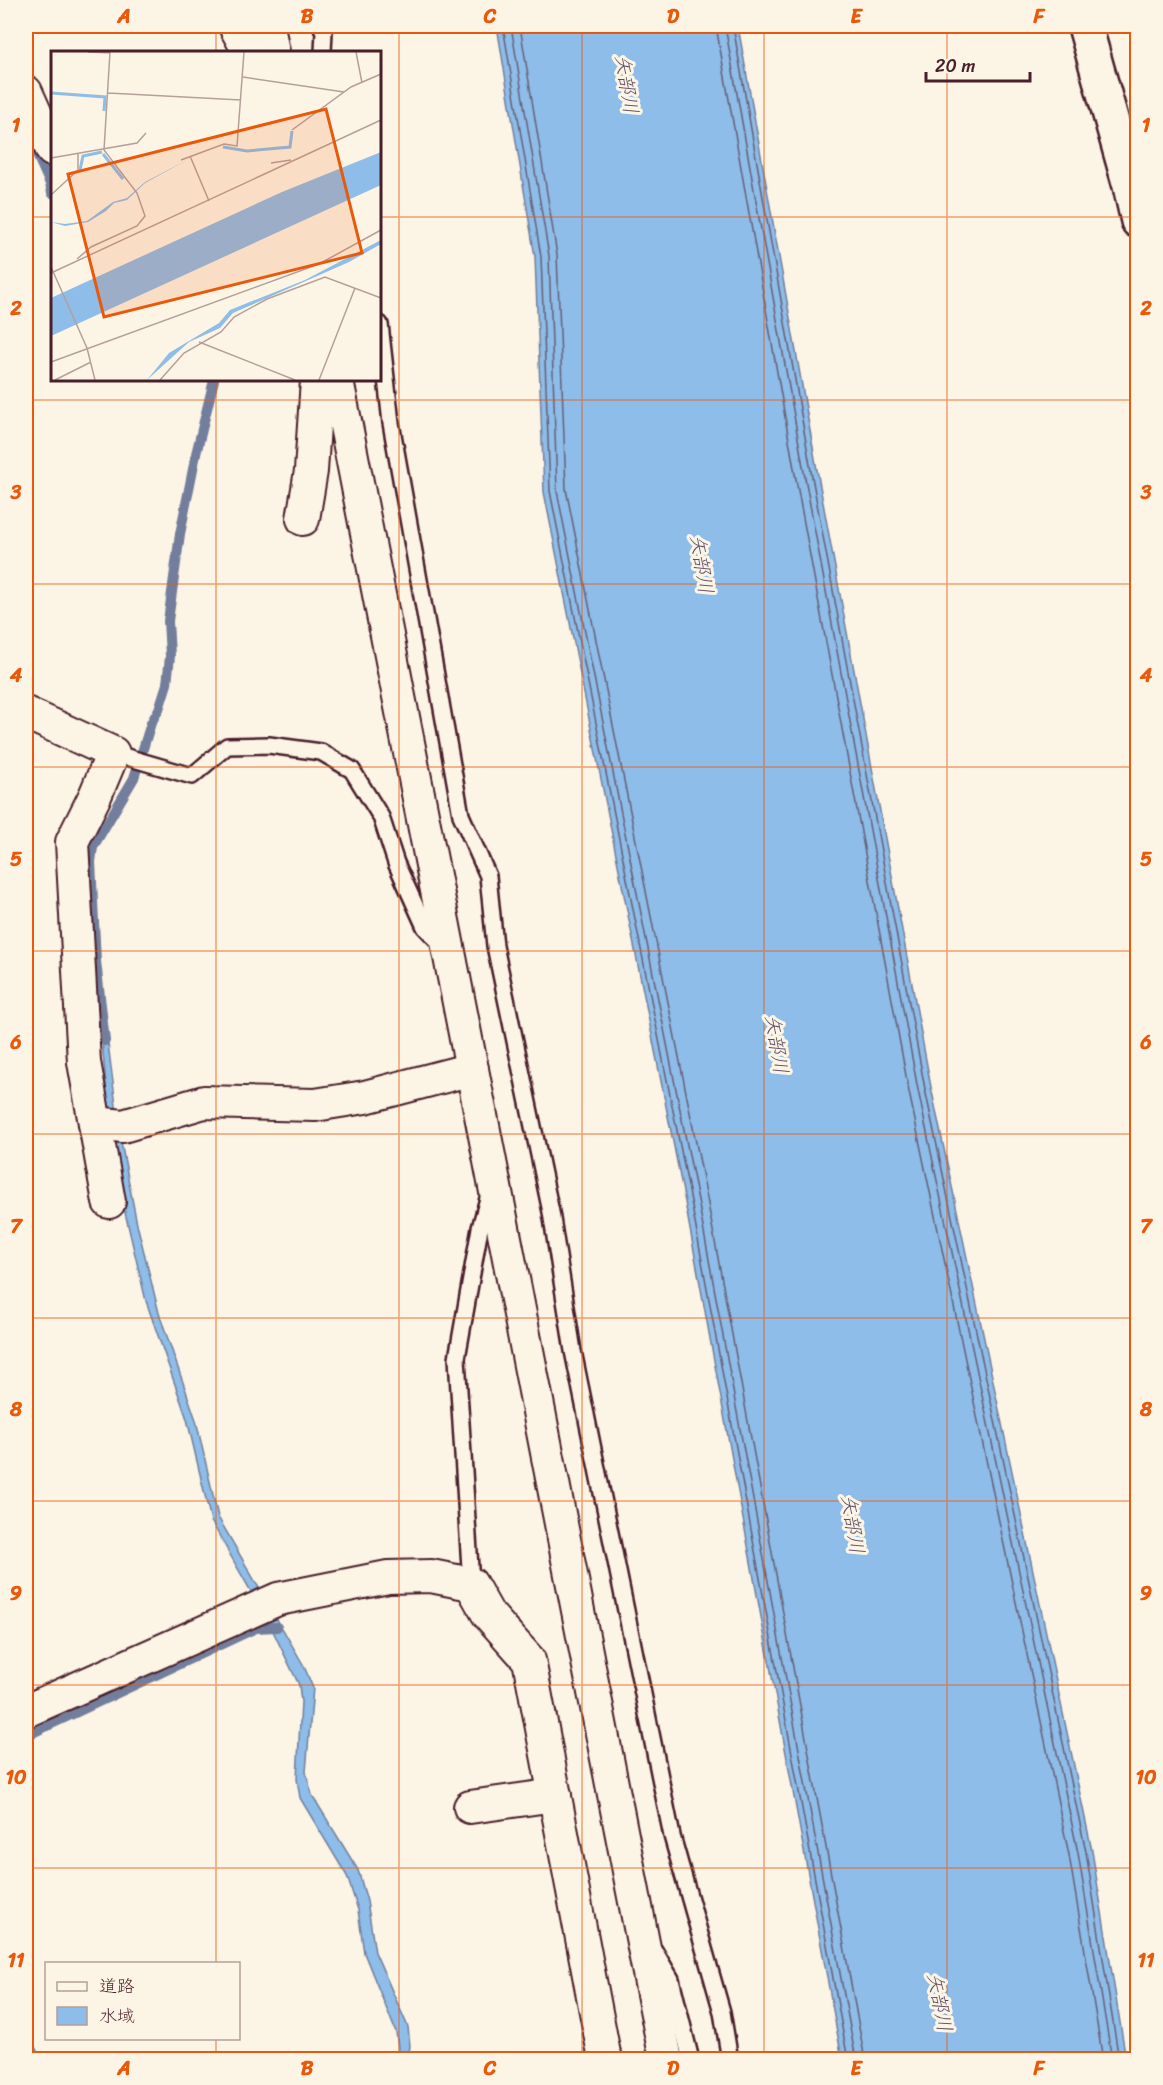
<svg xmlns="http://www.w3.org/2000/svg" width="1163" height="2085" viewBox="0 0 1163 2085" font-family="Sriracha,'Klee One',sans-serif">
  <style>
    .water { fill: #8dbde8; stroke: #727e9c; stroke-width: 1.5 }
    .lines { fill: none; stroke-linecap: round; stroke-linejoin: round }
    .shore { stroke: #655e77; stroke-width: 1.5 }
    .stream { stroke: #727e9c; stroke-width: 10 }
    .lane-casing { stroke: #4a1f2b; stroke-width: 20 }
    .street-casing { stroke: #4a1f2b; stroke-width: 36 }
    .secondary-casing { stroke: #4a1f2b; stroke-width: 38 }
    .lane { stroke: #fcf5e5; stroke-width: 15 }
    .street { stroke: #fcf5e5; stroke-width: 32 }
    .secondary { stroke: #fcf5e5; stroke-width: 33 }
    .grid { fill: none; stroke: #e8590c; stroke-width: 1.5; stroke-opacity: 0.55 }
    .labels { text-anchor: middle; stroke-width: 6; stroke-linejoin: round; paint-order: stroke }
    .water-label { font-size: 20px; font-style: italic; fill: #5e4e64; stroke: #fcf5e5 }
    .inset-river { fill: none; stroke: #8dbde8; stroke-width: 3 }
    .inset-road { fill: none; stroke: #b59f9b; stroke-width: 1.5 }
    .view { fill: #e8590c; fill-opacity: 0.15; stroke: #e8590c; stroke-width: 3 }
    .inset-edge { fill: none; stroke: #4a1f2b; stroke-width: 3 }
    .neatline { fill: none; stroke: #e8590c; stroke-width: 2 }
    .grid-label { font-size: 20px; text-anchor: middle; font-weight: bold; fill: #e8590c }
  </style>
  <rect width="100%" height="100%" fill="#fcf5e5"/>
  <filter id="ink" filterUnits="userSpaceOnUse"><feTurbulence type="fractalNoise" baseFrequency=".0167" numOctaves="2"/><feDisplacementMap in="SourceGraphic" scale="12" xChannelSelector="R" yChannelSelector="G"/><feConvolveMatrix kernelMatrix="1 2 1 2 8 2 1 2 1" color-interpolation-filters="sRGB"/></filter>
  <g filter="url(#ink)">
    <g class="water">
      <path d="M497,26H738L817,470L931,1087L1092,1851L1126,2059H842L685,1202L544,492L535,257Z"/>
      <path d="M106,1028L120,1137L137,1224L159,1313L196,1420L218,1517L304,1666L313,1688L306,1772L312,1795L358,1870L367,1901L375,1952L408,2027L410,2046L408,2059H397L398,2047L396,2032L364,1953L358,1910L347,1876L300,1798L297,1779L301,1702L299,1685L270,1625L211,1521L187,1419L146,1301L123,1204L108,1110L101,1029Z"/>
    </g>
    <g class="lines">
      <g class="shore">
        <path d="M503,26L541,257L550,491L691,1201L848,2060"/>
        <path d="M511,26L549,256L557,491L698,1200L856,2060"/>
        <path d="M520,26L557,255L566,489L707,1198L865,2060"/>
        <path d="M716,26L795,474L909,1092L1069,1855L1103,2060"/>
        <path d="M725,26L804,472L918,1090L1078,1853L1112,2060"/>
        <path d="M733,26L811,471L925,1089L1086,1852L1119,2060"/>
      </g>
      <g class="stream">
        <path d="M26,131L50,184L52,193"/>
        <path d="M105,1041L96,961L91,862L93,847L134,778L151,723L159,709L167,684L170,656L168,621L180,534L196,454L214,380"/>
        <path d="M26,1736L256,1628L277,1627"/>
        <path d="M26,2039L37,2060"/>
      </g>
      <defs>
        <g id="lane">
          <path d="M321,26L324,31L323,52"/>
          <path d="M380,324L391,423L461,815L488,876L495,946L551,1212L573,1351L672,1836L722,2012L730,2060"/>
          <path d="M113,753L192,776L227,746L269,745L321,752L352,770L381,817L396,863L425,927L441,944"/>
          <path d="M471,1584L457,1358L480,1228L489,1195"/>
          <path d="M654,1950L671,1979L691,2060"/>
        </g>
        <g id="street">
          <path d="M235,26L249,52"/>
          <path d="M268,26L273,52"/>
          <path d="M26,92L52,150"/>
          <path d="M337,380L666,2060"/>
          <path d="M303,519L311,471L317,380"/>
          <path d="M26,713L113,753L95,796L72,842L84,1062L109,1202"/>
          <path d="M95,1123L123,1126L204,1102L315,1105L365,1097L472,1069"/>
          <path d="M26,1711L278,1599L388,1577L431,1576L471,1584L488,1614L529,1660L604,2054L607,2060"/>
          <path d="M470,1807L555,1795"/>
        </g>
        <path id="secondary" d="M1085,26L1130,186L1138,221"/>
      </defs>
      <use href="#lane" class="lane-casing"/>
      <use href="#street" class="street-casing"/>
      <use href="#secondary" class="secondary-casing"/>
      <use href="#lane" class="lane"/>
      <use href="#street" class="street"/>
      <use href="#secondary" class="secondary"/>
    </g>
  </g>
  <path class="grid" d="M216,26V52M399,26V2060M582,26V2060M764,26V2060M947,26V2060M26,217H52M380,217H1138M216,380V1964M26,400H1138M26,584H1138M26,767H1138M26,951H1138M26,1134H1138M26,1318H1138M26,1501H1138M26,1685H1138M26,1868H1138M216,2038V2060"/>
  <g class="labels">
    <g class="water-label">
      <text transform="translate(627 84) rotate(81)" y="7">矢部川</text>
      <text transform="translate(702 564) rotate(81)" y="7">矢部川</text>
      <text transform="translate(777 1044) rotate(81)" y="7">矢部川</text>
      <text transform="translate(853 1524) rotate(81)" y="7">矢部川</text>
      <text transform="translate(940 2002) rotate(79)" y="7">矢部川</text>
    </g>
  </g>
  <g transform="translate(51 51)">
    <rect width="330" height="330" fill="#fcf5e5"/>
    <path d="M330,101V134L0,285V247L231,141ZM138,108L94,132L76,149L63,152L55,160L37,171L14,175L0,171L14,173L36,170L62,151L76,147L94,131ZM330,189V193L298,211L182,262L169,277L138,291L96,329L118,302L168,272L179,259L254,229Z" fill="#8dbde8"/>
    <path class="inset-river" d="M0,42L54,46L53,60M172,96L196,100L239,96L241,80M52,103L72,128M29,119L32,105L51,101"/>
    <path class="inset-road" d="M37,1L59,2M305,1L311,32M192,26L293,41M57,42L190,49M241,79L300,36L330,23M139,105L158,150M0,107L86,92L95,82M130,109L173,93L186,95L193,1M220,112L240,109M0,144L27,119V103M26,208L40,196L86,175L94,165L86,142L53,99L59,1M0,216L36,297L44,329M0,222L330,69M148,291L244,329M0,311L268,213L330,179M4,329L40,311M109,329L133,302L170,281L183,266L216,248L274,226L330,247M268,329L304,237"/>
    <path class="view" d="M275,58L311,202L53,266L17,123Z"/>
    <rect width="330" height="330" class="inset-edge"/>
  </g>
  <rect width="1163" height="2085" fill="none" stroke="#fcf5e5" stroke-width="66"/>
  <rect x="45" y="1962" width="195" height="78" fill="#fcf5e5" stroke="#b59f9b" stroke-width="1.5"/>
  <rect x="57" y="1982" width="30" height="9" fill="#fcf5e5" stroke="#b59f9b" stroke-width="1.5"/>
  <text x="99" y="1992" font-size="18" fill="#4a1f2b">道路</text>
  <rect x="57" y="2007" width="30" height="18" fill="#8dbde8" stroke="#b59f9b" stroke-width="1.5"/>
  <text x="99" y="2022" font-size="18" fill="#4a1f2b">水域</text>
  <path d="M926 72v9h104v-9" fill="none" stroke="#4a1f2b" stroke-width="3"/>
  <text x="935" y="72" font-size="18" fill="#4a1f2b" stroke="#fcf5e5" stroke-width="4.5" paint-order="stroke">20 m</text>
  <rect x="33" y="33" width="1097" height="2019" class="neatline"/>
  <g class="grid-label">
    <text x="124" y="23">A</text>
    <text x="307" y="23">B</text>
    <text x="490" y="23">C</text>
    <text x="673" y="23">D</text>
    <text x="856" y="23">E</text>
    <text x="1039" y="23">F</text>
    <text x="16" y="132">1</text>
    <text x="1146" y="132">1</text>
    <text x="16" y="315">2</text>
    <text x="1146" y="315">2</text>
    <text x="16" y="499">3</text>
    <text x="1146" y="499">3</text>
    <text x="16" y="682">4</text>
    <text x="1146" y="682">4</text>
    <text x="16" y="866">5</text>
    <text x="1146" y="866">5</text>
    <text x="16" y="1049">6</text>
    <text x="1146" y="1049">6</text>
    <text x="16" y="1233">7</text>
    <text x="1146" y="1233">7</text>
    <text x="16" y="1416">8</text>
    <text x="1146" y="1416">8</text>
    <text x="16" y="1600">9</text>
    <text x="1146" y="1600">9</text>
    <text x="16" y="1784">10</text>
    <text x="1146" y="1784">10</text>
    <text x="16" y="1967">11</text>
    <text x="1146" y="1967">11</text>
    <text x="124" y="2075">A</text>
    <text x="307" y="2075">B</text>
    <text x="490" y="2075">C</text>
    <text x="673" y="2075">D</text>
    <text x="856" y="2075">E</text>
    <text x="1039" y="2075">F</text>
  </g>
</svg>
